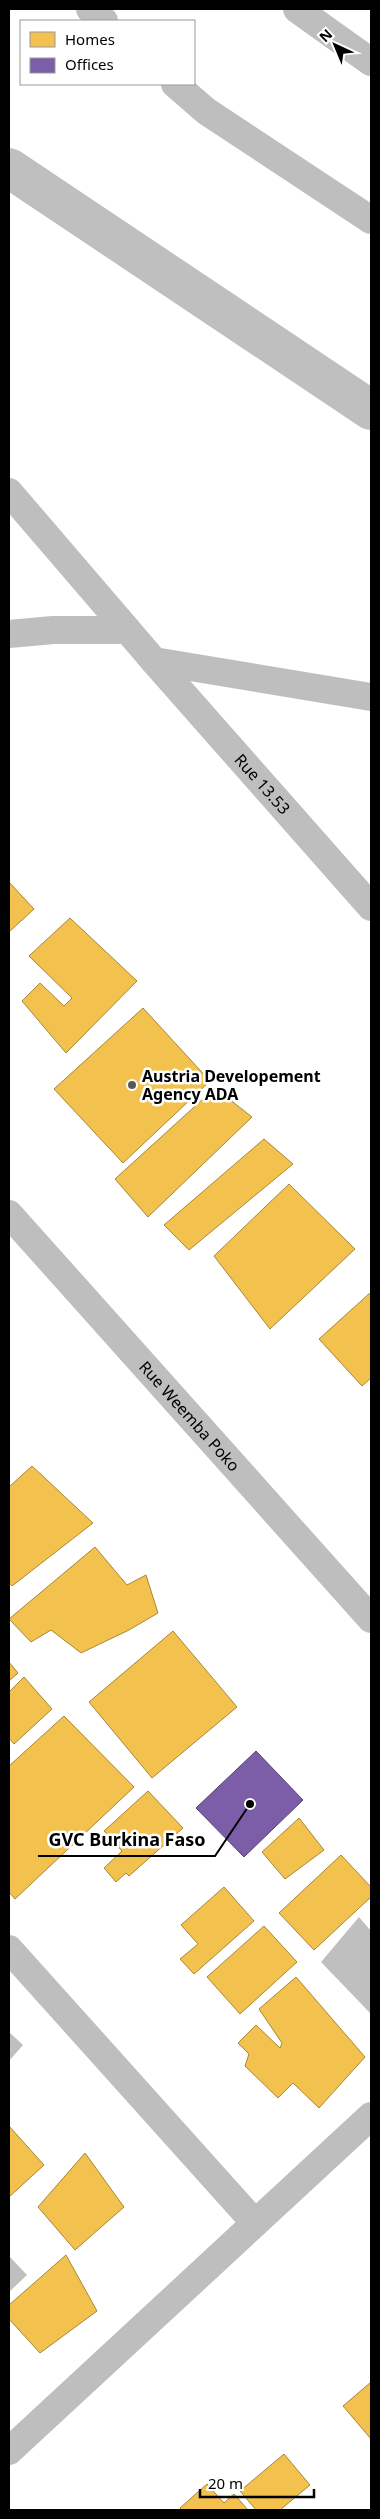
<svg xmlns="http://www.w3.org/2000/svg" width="380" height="2519" viewBox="0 0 380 2519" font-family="'Noto Sans',sans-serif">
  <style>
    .water { fill: #bfbfbf }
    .homes { fill: #f2c14e; stroke: #a98737 }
    .offices { fill: #7b5ea7; stroke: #564275 }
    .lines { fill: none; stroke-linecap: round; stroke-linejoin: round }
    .canal { stroke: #bfbfbf; stroke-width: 40 }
    .minor { stroke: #bebebe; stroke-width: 28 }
    .poi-dot { fill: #595959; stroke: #fff; stroke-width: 2 }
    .labels { text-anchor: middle; stroke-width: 5; stroke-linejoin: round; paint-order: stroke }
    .street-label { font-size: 16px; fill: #000; stroke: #fff }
    .poi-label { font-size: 16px; font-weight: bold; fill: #000; stroke: #fff; text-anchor: start }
    .leader { fill: none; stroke: #000; stroke-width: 2 }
    .callout-dot { fill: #000; stroke: #fff; stroke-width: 2 }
    .callout-label { font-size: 18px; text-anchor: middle; font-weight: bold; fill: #000; stroke: #fff; stroke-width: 5; stroke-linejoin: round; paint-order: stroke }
  </style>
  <rect width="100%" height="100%" fill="#fff"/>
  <g class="water">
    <path d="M359,1917L371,1931V2014L321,1962Z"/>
    <path d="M9,2032L23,2045L9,2061Z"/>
    <path d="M9,2256L27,2275L9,2292Z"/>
  </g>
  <g class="homes">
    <path d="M9,882L34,909L9,932Z"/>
    <path d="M70,918L137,981L66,1053L22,1001L40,983L64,1006L72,998L29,956Z"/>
    <path d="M143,1008L210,1081L123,1163L54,1089Z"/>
    <path d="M215,1088L252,1117L148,1217L115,1179Z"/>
    <path d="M264,1139L293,1164L189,1250L164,1225Z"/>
    <path d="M289,1184L355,1249L270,1329L214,1256Z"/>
    <path d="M371,1292V1378L362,1386L319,1339Z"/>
    <path d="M32,1466L93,1523L12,1586L9,1583V1487Z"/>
    <path d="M95,1547L127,1585L146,1575L158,1613L129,1630L81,1653L51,1630L31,1642L9,1619Z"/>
    <path d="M173,1631L237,1707L152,1778L89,1702Z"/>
    <path d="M9,1662L18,1673L9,1681Z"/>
    <path d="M24,1677L52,1709L14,1744L9,1738V1692Z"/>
    <path d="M64,1716L134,1787L15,1899L9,1892V1766Z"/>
    <path d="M148,1791L183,1828L129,1876L126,1873L116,1882L104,1868L122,1851L104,1831Z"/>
    <path d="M299,1818L324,1850L285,1879L262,1852Z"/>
    <path d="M341,1855L371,1887V1897L314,1950L279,1913Z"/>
    <path d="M224,1887L254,1921L194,1974L180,1959L198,1944L181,1925Z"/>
    <path d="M264,1926L297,1962L240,2014L207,1977Z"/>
    <path d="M296,1977L365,2057L319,2108L293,2083L278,2098L245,2066L249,2054L238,2043L256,2025L280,2048L282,2043L259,2009Z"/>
    <path d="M9,2126L44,2165L9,2197Z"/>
    <path d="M85,2153L124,2207L75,2250L38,2207Z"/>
    <path d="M66,2255L97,2311L40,2353L9,2319V2305Z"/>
    <path d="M371,2382V2439L343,2406Z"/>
    <path d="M284,2454L310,2485L280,2510H256L240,2491Z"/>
    <path d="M207,2484L224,2503L234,2494L248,2510H182L180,2508Z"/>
  </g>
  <path class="offices" d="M256,1751L303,1800L244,1857L196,1808Z"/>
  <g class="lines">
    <path class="canal" d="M9,168L371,410"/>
    <g class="minor">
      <path d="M90,9L104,21"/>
      <path d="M297,9L371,62"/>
      <path d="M175,84L206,111L371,220"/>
      <path d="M9,492L154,661L371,697"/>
      <path d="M9,634L53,630H127"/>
      <path id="s1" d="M154,661L371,907"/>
      <path id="s2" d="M9,1214L371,1619"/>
      <path d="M9,1949L254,2222"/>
      <path d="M9,2451L371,2116"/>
    </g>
  </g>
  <circle class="poi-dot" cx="132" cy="1085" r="5"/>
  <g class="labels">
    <g class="street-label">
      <text dy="6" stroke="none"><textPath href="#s1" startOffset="164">Rue 13.53</textPath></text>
      <text dy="6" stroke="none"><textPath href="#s2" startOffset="271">Rue Weemba Poko</textPath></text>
    </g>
    <g class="poi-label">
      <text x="142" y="1082">Austria Developement<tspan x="142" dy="18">Agency ADA</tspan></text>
    </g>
  </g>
  <path class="leader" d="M250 1804L215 1856H38"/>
  <circle class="callout-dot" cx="250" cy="1804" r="5"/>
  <g class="callout-label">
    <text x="127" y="1846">GVC Burkina Faso</text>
  </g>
  <rect width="380" height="2519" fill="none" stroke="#000000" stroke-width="20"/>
  <rect x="20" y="20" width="175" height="65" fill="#ffffff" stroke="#999999"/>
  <rect x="30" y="32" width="25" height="15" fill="#f2c14e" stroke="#999999"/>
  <text x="65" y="45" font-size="15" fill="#000000">Homes</text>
  <rect x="30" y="58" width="25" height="15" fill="#7b5ea7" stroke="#999999"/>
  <text x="65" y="70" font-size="15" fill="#000000">Offices</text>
  <g transform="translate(335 45) rotate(316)" stroke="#ffffff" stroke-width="4" paint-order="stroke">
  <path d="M0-4L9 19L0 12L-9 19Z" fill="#000000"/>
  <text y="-8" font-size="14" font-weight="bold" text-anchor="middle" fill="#000000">N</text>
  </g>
  <path d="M200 2489v8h114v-8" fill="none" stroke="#000000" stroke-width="2.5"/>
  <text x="208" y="2489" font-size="15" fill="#000000" stroke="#ffffff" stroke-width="4" paint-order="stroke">20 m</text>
</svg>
